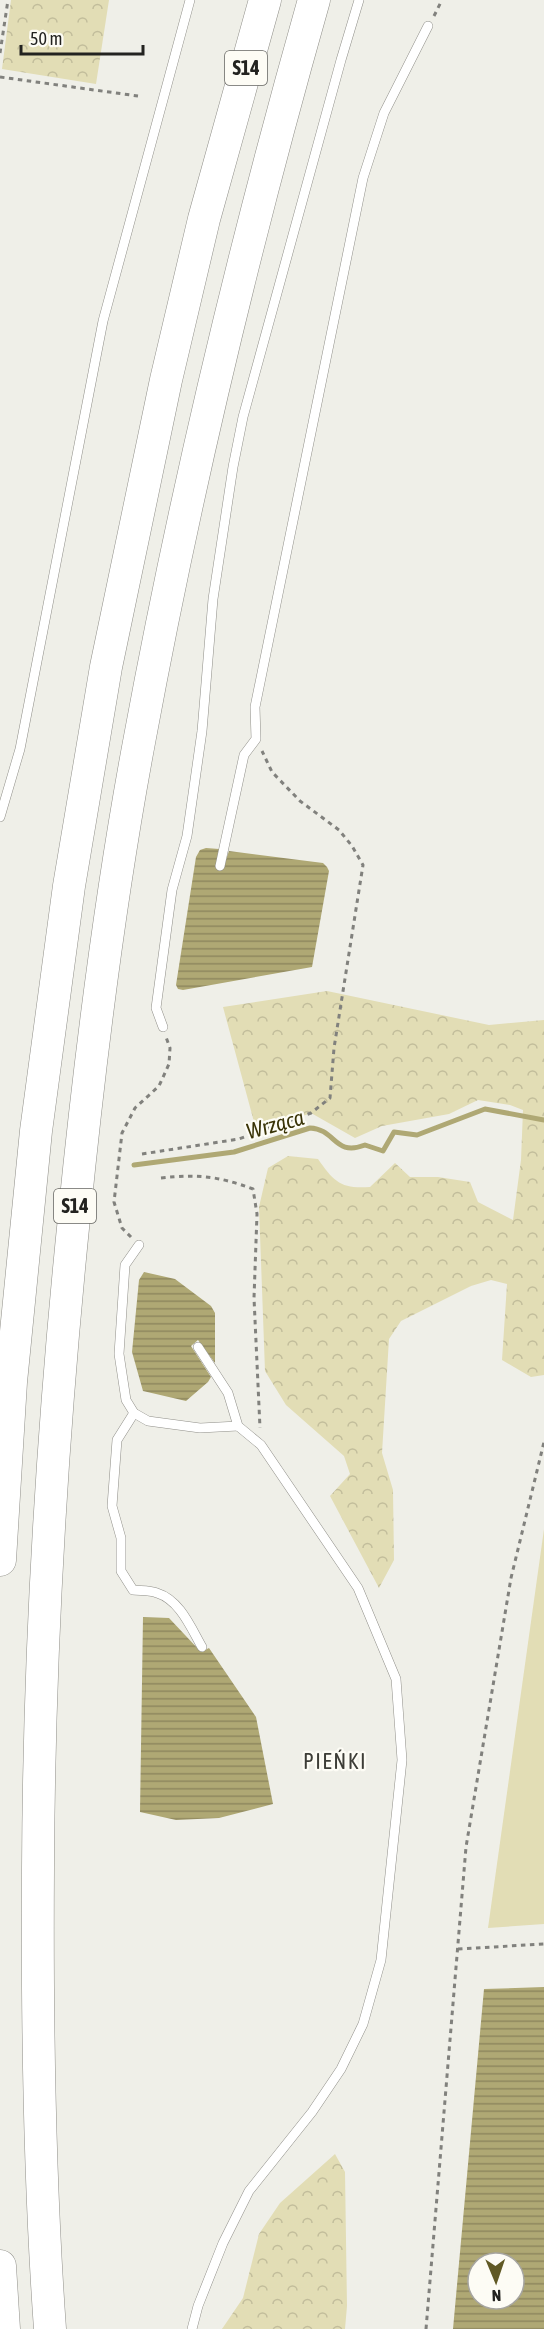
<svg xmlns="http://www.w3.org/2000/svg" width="544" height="2329" viewBox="0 0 544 2329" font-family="'Asap Condensed',sans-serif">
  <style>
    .green { fill: #e2ddb5 }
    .forest { fill: url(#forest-crowns) }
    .water { fill: url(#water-rules); fill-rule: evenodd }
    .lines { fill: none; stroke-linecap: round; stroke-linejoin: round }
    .stream { stroke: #afa874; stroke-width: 5 }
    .lane-casing { stroke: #908f89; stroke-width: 10 }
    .highway-casing { stroke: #908f89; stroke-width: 33 }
    .path { stroke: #81817d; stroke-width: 3; stroke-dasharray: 4.5 4.5; stroke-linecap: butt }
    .lane { stroke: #fff; stroke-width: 9 }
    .highway { stroke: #fff; stroke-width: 32 }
    .labels { text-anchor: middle; stroke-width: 4.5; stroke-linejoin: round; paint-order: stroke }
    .shield { fill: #fdfcf5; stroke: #646460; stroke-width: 1.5 }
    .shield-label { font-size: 20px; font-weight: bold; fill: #232320 }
    .water-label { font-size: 22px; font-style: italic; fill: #393307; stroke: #fdfcf5 }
    .neighbourhood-label { font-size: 22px; letter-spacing: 1.5px; fill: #3d3d37; stroke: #fdfcf5 }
  </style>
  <defs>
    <pattern id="forest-crowns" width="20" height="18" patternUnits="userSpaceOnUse" patternTransform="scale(1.5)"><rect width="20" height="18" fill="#e2ddb5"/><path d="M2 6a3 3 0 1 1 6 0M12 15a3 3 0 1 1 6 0" fill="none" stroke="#c2bd9b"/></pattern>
    <pattern id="water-rules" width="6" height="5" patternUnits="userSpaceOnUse" patternTransform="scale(1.5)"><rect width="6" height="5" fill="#afa874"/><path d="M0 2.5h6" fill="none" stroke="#8e885f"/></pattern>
  </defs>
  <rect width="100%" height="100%" fill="#efefe8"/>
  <path class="green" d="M544,1529V1924L488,1928Z"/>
  <g class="forest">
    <path d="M11,0H109L96,84L2,69Z"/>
    <path d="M327,991L489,1025L544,1020V1375L531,1377L502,1360L507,1284L491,1280L471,1286L401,1321L389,1339L382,1453L393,1490L394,1560L379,1588L330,1496L350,1474L344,1456L286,1405L265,1371L259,1207L268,1168L288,1156L318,1159C334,1182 341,1189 370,1187L395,1163L410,1177H438L470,1182L478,1202L513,1220L521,1160L523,1110L510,1105L478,1100L449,1114L382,1126L355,1138L311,1113L257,1133L223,1007Z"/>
    <path d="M335,2154L345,2172L347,2306L345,2329H222L243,2298L259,2234L280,2203Z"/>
  </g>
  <g class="water">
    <path d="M206,848L219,849L217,867L223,868L229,851L323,863L327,867L329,871L312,967L183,990L178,989L176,985L196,857L200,850Z"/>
    <path d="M144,1272L175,1279L211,1306L215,1313V1363L198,1340L191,1346L211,1377L208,1382L186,1401L143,1391L132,1352L139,1280Z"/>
    <path d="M143,1617L169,1618L201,1652L209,1648L256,1717L273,1804L219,1818L176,1820L140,1812Z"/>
    <path d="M544,1987V2329H453L484,1989ZM478,2263H514V2299H478Z"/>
  </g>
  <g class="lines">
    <path class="stream" d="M134,1165L234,1152L310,1128C336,1129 334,1157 365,1145L383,1151L394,1132L417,1135L485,1109L544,1120"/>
    <defs>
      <g id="lane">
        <path d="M0,817L20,749L103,321L190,0"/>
        <path d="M220,866L244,755L256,739L255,707L363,178L384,113L428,26"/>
        <path d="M163,1027L156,1008L172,890L187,836L202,731L213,599L233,467L243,417L341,60L359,0"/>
        <path d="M139,1245L125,1265L119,1354L126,1400L134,1413L148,1421L200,1428L238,1426"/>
        <path d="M134,1413L117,1440L112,1506L121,1538V1571L133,1590C140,1591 149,1590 157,1593C180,1600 191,1628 202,1647"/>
        <path d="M192,2329L198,2306L223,2243L249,2191L312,2112L341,2069L363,2024L381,1960L402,1760L396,1679L358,1588L261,1445L238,1426L228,1393L198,1347"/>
      </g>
      <g id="highway">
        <path d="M0,1560L11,1382L36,1131L69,886L106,667L166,380L204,219L265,0"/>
        <path d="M0,2266L4,2329"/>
        <path d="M50,2329C39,2176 37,2021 38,1868C39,1650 52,1434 74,1218C90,1057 110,896 140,737C186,489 245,243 314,0"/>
      </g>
    </defs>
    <use href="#lane" class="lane-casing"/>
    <use href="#highway" class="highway-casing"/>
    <g class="path">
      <path d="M434,16L442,0"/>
      <path d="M0,53L8,0"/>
      <path d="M0,77L138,96"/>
      <path d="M142,1154L239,1139L311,1113L330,1098L334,1048L363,865L352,846L339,830L300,801L272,772L262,751"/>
      <path d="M161,1178C198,1174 218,1176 253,1189L257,1214L254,1298L260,1428"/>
      <path d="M131,1237L122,1228L114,1202L122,1133L135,1108L159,1086L169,1064L170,1048L166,1037"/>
      <path d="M458,1949L544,1944"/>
      <path d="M426,2329L466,1847L511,1578L544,1442"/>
    </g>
    <use href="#lane" class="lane"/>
    <use href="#highway" class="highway"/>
  </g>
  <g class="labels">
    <g class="shield">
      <rect x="225" y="51" width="42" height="34" rx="4.5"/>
      <rect x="54" y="1189" width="42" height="34" rx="4.5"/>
    </g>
    <g class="shield-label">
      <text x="246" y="75">S14</text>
      <text x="75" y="1213">S14</text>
    </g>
    <g class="water-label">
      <text transform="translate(275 1124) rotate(-15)" y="8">Wrząca</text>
    </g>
    <g class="neighbourhood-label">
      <text x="335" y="1769">PIEŃKI</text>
    </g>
  </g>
  <g transform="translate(496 2281) rotate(178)"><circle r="28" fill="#fdfcf5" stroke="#a6a5a0" stroke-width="1.5"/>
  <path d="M0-4.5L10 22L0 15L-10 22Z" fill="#605925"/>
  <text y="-9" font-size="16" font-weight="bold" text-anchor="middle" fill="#232320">N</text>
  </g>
  <path d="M21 45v9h122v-9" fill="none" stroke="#232320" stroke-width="3"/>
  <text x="30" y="45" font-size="18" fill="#232320" stroke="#fdfcf5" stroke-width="4.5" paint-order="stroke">50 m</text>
</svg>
